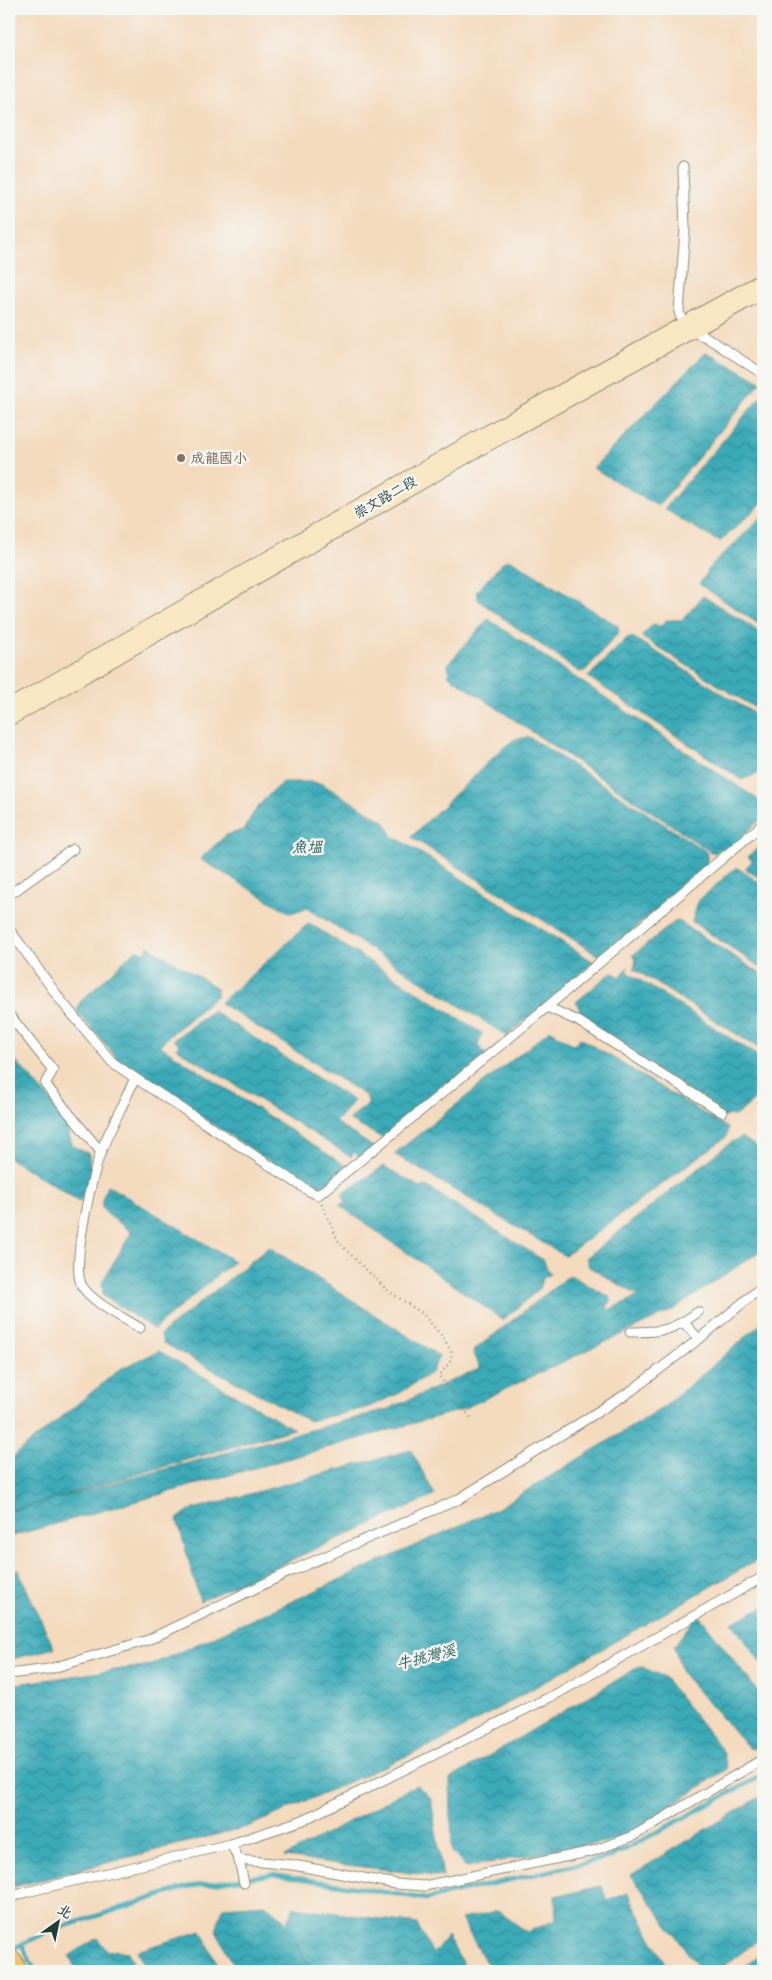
<svg xmlns="http://www.w3.org/2000/svg" width="772" height="1980" viewBox="0 0 772 1980" font-family="'Balsamiq Sans','LXGW WenKai TC',sans-serif">
  <style>
    .water { fill: url(#water-waves); stroke: #2c7476 }
    .lines { fill: none; stroke-linecap: round; stroke-linejoin: round }
    .stream { stroke: #3aaab7; stroke-width: 4.5 }
    .lane-casing { stroke: #8a8c78; stroke-width: 11 }
    .secondary-casing { stroke: #8a8c78; stroke-width: 26 }
    .primary-casing { stroke: #8a8c78; stroke-width: 30 }
    .path { stroke: #8a8c78; stroke-width: 2.5; stroke-dasharray: 1 4; stroke-linecap: butt }
    .lane { stroke: #fff; stroke-width: 9 }
    .secondary { stroke: #f9e7c3; stroke-width: 24 }
    .primary { stroke: #f1c36a; stroke-width: 28 }
    .education-dot { fill: #8d6e63; stroke: #f6f6f2; stroke-width: 2 }
    .labels { text-anchor: middle; stroke-width: 5; stroke-linejoin: round; paint-order: stroke }
    .education-label { font-size: 14px; fill: #785e54; stroke: #f6f6f2; text-anchor: start }
    .street-label { font-size: 14px; fill: #1f3d34; stroke: #f6f6f2 }
    .water-label { font-size: 15px; font-style: italic; fill: #275e5b; stroke: #f6f6f2 }
  </style>
  <defs>
    <pattern id="water-waves" width="16" height="10" patternUnits="userSpaceOnUse" patternTransform="scale(1.25)"><rect width="16" height="10" fill="#3aaab7"/><path d="M0 5q4-4 8 0t8 0" fill="none" stroke="#308c96"/></pattern>
  </defs>
  <rect width="100%" height="100%" fill="#f6f6f2"/>
  <filter id="ink" filterUnits="userSpaceOnUse"><feTurbulence type="fractalNoise" baseFrequency=".02" numOctaves="2"/><feDisplacementMap in="SourceGraphic" scale="10" xChannelSelector="R" yChannelSelector="G"/><feConvolveMatrix kernelMatrix="1 2 1 2 8 2 1 2 1" color-interpolation-filters="sRGB"/></filter>
  <filter id="wash" filterUnits="userSpaceOnUse"><feTurbulence type="fractalNoise" baseFrequency=".0096" numOctaves="4" result="noise"/><feDisplacementMap in="SourceGraphic" scale="20" xChannelSelector="R" yChannelSelector="G"/><feGaussianBlur stdDeviation="1.12" result="paint"/><feColorMatrix in="noise" values="0 0 0 0 0 0 0 0 0 0 0 0 0 0 0 0 0 1.4 0 .05"/><feComposite in="paint" operator="in"/></filter>
  <g filter="url(#wash)">
    <rect width="100%" height="100%" fill="#f4dabd"/>
    <g class="water">
      <path d="M706,352L761,382L658,506L593,468Z"/>
      <path d="M763,394V502L721,541L714,539L664,509Z"/>
      <path d="M763,516V627L699,584L707,573L708,569Z"/>
      <path d="M511,560L618,626L619,632L585,671L579,672L479,601L476,592L504,561Z"/>
      <path d="M703,596L763,634V713L643,638L642,635L653,625L661,626L666,620H682Z"/>
      <path d="M488,619L763,803V817L726,852L719,849L716,853L711,852L449,676L448,664Z"/>
      <path d="M627,638H634L763,719L762,772L742,780L588,677Z"/>
      <path d="M529,737L707,852V867L601,957L411,837L502,749L515,739Z"/>
      <path d="M283,782H311L322,784L385,822L394,839L400,840L594,962L507,1036L307,908L290,913L200,859L226,835L244,830C252,811 267,795 283,782Z"/>
      <path d="M763,844V880L745,869L752,861L748,856Z"/>
      <path d="M736,867L763,885V969L692,922L698,901Z"/>
      <path d="M677,920L763,975V1051L634,969L636,960L633,955Z"/>
      <path d="M309,923L482,1033L478,1045L487,1056L385,1139L348,1120L369,1103L366,1096L220,1003Z"/>
      <path d="M148,946L217,988V995L159,1045L349,1168L320,1194L121,1065L111,1051L77,1012L80,1002L136,950L146,952Z"/>
      <path d="M628,967L626,971L763,1059V1093L735,1116L728,1115L722,1119L587,1025L576,1002L612,972L620,977Z"/>
      <path d="M212,1011L354,1101L335,1122L373,1147L362,1159L354,1152L351,1157L176,1048L180,1044L173,1040Z"/>
      <path d="M550,1030L574,1045L580,1038L728,1128L726,1137L565,1256L394,1154Z"/>
      <path d="M14,1059L68,1119V1133L73,1146L89,1154V1163L95,1168L80,1202L9,1158V1066Z"/>
      <path d="M742,1137L763,1152V1249L671,1311L461,1410L9,1537V1460L120,1369L159,1351L294,1429L10,1511L388,1409L480,1368L473,1351L570,1275L611,1298L606,1311L639,1296L589,1267L586,1258L730,1143Z"/>
      <path d="M384,1166L421,1188L426,1186L543,1260L550,1274L543,1278L539,1289L503,1320L339,1205L346,1202L342,1194Z"/>
      <path d="M107,1185L234,1261L154,1329L103,1296L102,1282L131,1233C125,1224 102,1215 102,1205C101,1199 106,1190 107,1185Z"/>
      <path d="M269,1247L439,1356L432,1372L400,1393L366,1408L309,1421L163,1343L161,1334Z"/>
      <path d="M763,1322V1556L761,1558L441,1741L250,1826L9,1888V1685L151,1665L498,1508L664,1407Z"/>
      <path d="M411,1450L435,1495L200,1601L177,1519L190,1510Z"/>
      <path d="M18,1570L54,1648L9,1660V1571Z"/>
      <path d="M763,1607V1665L732,1623Z"/>
      <path d="M698,1614L763,1698L762,1750L749,1748L682,1673L674,1646Z"/>
      <path d="M640,1666L664,1677L723,1751L727,1769L621,1839L466,1867L452,1852L450,1779Z"/>
      <path d="M416,1785L431,1798L443,1877L284,1857Z"/>
      <path d="M763,1795V1936L718,1971H701L631,1875Z"/>
      <path d="M602,1886L607,1901L628,1893L669,1971H491L461,1919L498,1911L527,1932L556,1920L555,1896Z"/>
      <path d="M265,1904L283,1918L286,1924L294,1907L417,1924L433,1954L447,1936L467,1971H313L295,1941L311,1971H237L216,1931L223,1907Z"/>
      <path d="M201,1931L221,1971H148L137,1951Z"/>
      <path d="M97,1938L108,1952L117,1950L128,1952L137,1971H77L69,1956Z"/>
      <path d="M763,1952V1971H739Z"/>
    </g>
    <g class="lines">
      <g class="stream">
        <path d="M22,1945L35,1971"/>
        <path d="M9,1950L53,1930L187,1887L273,1874L426,1899L611,1857L763,1775"/>
      </g>
    </g>
  </g>
  <g filter="url(#ink)">
    <g class="lines">
      <defs>
        <g id="lane">
          <path d="M683,167L685,229L679,312L685,329L706,337L763,374"/>
          <path d="M9,895L73,849"/>
          <path d="M9,929L62,1002L112,1062L135,1078C124,1103 111,1127 101,1151C93,1174 70,1266 82,1286C93,1303 122,1317 140,1328"/>
          <path d="M547,1007L578,1021L722,1112"/>
          <path d="M11,1017L53,1070L45,1084L101,1152"/>
          <path d="M135,1078L309,1191L318,1195L547,1007L763,824"/>
          <path d="M684,1323L699,1339"/>
          <path d="M630,1332C662,1332 672,1331 698,1312"/>
          <path d="M9,1674L49,1669L148,1640L289,1572L459,1499L631,1391L699,1339L763,1286"/>
          <path d="M231,1844L239,1860L293,1865L396,1884L424,1886L593,1851L633,1836L763,1759"/>
          <path d="M239,1860L244,1883"/>
          <path d="M9,1898L26,1892L231,1844L303,1820L558,1693L763,1577"/>
        </g>
        <path id="secondary" d="M9,713L486,439L763,286"/>
        <path id="primary" d="M9,1964L12,1971"/>
      </defs>
      <use href="#lane" class="lane-casing"/>
      <use href="#secondary" class="secondary-casing"/>
      <use href="#primary" class="primary-casing"/>
      <g class="path">
        <path d="M322,1204L339,1243L388,1291L422,1313L444,1339L452,1353L450,1362L439,1376L471,1418"/>
        <path d="M618,1308L625,1322"/>
      </g>
      <use href="#lane" class="lane"/>
      <use href="#secondary" class="secondary"/>
      <use href="#primary" class="primary"/>
    </g>
  </g>
  <circle class="education-dot" cx="181" cy="458" r="5"/>
  <g class="labels">
    <g class="education-label">
      <text x="191" y="463">成龍國小</text>
    </g>
    <g class="street-label">
      <text transform="translate(385 497) rotate(-30)" y="5">崇文路二段</text>
    </g>
    <g class="water-label">
      <text x="307" y="852">魚塭</text>
      <text transform="translate(426 1657) rotate(-14)" y="5">牛挑灣溪</text>
    </g>
  </g>
  <rect width="772" height="1980" fill="none" stroke="#f6f6f2" stroke-width="30"/>
  <g transform="translate(58 1922) rotate(33)" stroke="#f6f6f2" stroke-width="4" paint-order="stroke">
  <path d="M0-4L9 19L0 12L-9 19Z" fill="#1f3d34"/>
  <text y="-8" font-size="14" font-weight="bold" text-anchor="middle" fill="#1f3d34">北</text>
  </g>
</svg>
